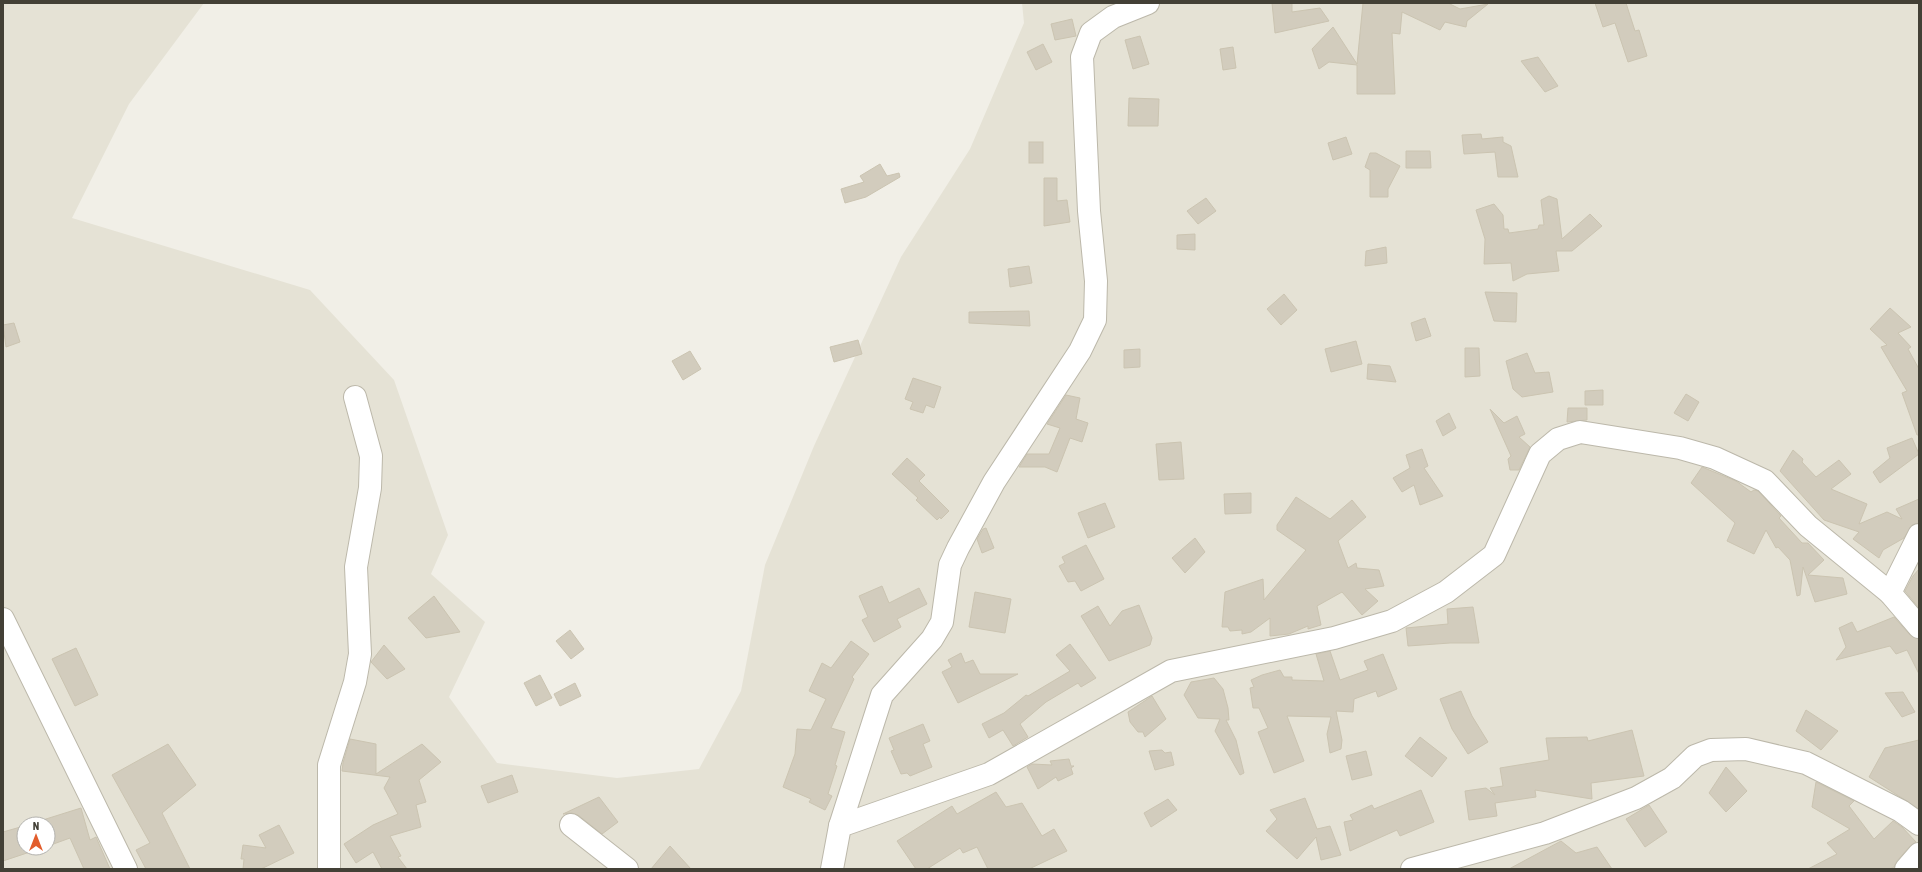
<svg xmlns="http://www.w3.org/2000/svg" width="1922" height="872" viewBox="0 0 1922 872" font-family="'Asap Condensed',sans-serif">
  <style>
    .residential { fill: #e5e2d5; fill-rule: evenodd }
    .building { fill: #d2ccbd; stroke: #cbc4b1 }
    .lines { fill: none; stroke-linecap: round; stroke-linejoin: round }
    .minor-casing { stroke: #bcb8aa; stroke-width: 24 }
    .minor { stroke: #fff; stroke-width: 22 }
  </style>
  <rect width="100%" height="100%" fill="#f1efe7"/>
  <path class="residential" d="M3,3H204L129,104L72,218L310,290L394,380L448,535L431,574L485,622L449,697L497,763L617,778L699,769L741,691L765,565L814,446L901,257L970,149L1024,23L1022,3H1919V869H3ZM24,824H48V848H24Z"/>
  <g class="building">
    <path d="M1272,3H1292V12L1320,8L1329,21L1275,33Z"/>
    <path d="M1363,3H1448L1460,9L1488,4L1467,21L1466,27L1445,22L1440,30L1402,12L1400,34L1392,33L1395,94H1357V65L1329,62L1319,69L1312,49L1333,27L1357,64Z"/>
    <path d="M1595,3H1626L1635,31L1639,30L1647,56L1628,62L1615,23L1603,27Z"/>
    <path d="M1072,19L1076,36L1055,40L1051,24Z"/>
    <path d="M1140,36L1149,64L1133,69L1125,40Z"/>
    <path d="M1043,44L1052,62L1036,70L1027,52Z"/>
    <path d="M1233,47L1236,68L1223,70L1220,49Z"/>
    <path d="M1538,57L1558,86L1545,92L1521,61Z"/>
    <path d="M1129,98L1159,99L1158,126H1128Z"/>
    <path d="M1481,134L1482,139L1503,137V142L1511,146L1518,177H1498L1495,152L1464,154L1462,135Z"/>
    <path d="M1346,137L1352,154L1333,160L1328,143Z"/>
    <rect x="1029" y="142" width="14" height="21"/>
    <path d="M1406,151H1430L1431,168H1406Z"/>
    <path d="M1370,153H1376L1400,166L1388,189V197H1370V170L1365,167Z"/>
    <path d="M880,164L887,176L899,173L900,177L866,197L845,203L841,189L864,182L860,176Z"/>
    <path d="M1044,178H1057V201L1067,200L1070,222L1044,226Z"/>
    <path d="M1549,196L1557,199L1562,239L1590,214L1602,226L1572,251H1556L1559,271L1527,274L1513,281L1511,263L1484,264L1485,239L1476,210L1494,204L1503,215L1504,229H1508L1509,233L1538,229L1539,225H1544L1541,200Z"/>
    <path d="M1206,198L1216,211L1198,224L1187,211Z"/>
    <path d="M1195,234V250L1177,249V235Z"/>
    <path d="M1386,247L1387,263L1365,266L1366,251Z"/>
    <path d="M1029,266L1032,283L1010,287L1008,269Z"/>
    <path d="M1485,292L1517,293L1516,322L1494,321Z"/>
    <path d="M1284,294L1297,310L1281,325L1267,309Z"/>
    <path d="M1890,308L1911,327L1898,333L1911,347L1908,349L1919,369V435H1917L1902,393L1907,391L1881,347L1887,345L1870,329Z"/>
    <path d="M1029,311L1030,326L969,323V312Z"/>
    <path d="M1425,318L1431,336L1416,341L1411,323Z"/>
    <path d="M14,323L20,342L6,347L3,325Z"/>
    <path d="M858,340L862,354L834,362L830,347Z"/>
    <path d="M1356,341L1362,364L1331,372L1325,349Z"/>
    <path d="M1465,348H1479L1480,376L1465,377Z"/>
    <path d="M1140,349V367L1124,368V350Z"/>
    <path d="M690,351L701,369L683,380L672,361Z"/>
    <path d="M1527,353L1535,373L1549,372L1553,392L1522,397L1513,389L1506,361Z"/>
    <path d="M1368,364L1390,366L1396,382L1367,379Z"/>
    <path d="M913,378L941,387L934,408L926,405L923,413L910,409L913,402L905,399Z"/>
    <path d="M1603,390V405H1585V391Z"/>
    <path d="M1686,394L1699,402L1688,421L1674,413Z"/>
    <path d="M1066,395L1080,398L1076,419L1088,423L1082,442L1070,438L1057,472L1045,467H1019L1027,454H1049L1060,428L1047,424Z"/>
    <path d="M1568,408H1587V420L1567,422Z"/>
    <path d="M1490,409L1504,423L1517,416L1525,434L1519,437L1530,447L1519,470H1510L1508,459L1511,456Z"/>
    <path d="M1449,413L1456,428L1443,436L1436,421Z"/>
    <path d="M1912,438L1919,454L1880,483L1873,472L1890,458L1887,448Z"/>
    <path d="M1181,442L1184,479L1159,480L1156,444Z"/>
    <path d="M1422,449L1428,466L1424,468L1443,496L1420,505L1414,485L1402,492L1393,478L1410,468L1406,455Z"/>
    <path d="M1793,450L1803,459L1802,462L1816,477L1839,460L1851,474L1831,489L1867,504L1859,524L1887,512L1902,519L1896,509L1919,499V523L1912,525L1904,538L1883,550L1879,558L1853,539L1859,532L1824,520L1780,471Z"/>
    <path d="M907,458L925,475L919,481L949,511L941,519L940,517L937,520L916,500L918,498L892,474Z"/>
    <path d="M1702,467L1736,481L1751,492L1754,490L1758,491L1781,516L1779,518L1802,543H1808L1824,560L1808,575L1843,578L1847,594L1815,602L1803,567L1800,595L1797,596L1790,560L1778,547L1776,548L1766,530L1754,554L1727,541L1735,523L1691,483Z"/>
    <path d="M1251,493V513L1225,514L1224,494Z"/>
    <path d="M1296,497L1330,519L1352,500L1366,517L1338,541L1348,568L1356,563L1357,568L1379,570L1384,586L1365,589L1378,601L1362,615L1342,592L1317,606L1321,625L1308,629V626L1289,634L1270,636V618L1251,632L1242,634V630L1230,631L1228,627H1222L1225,592L1263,579L1264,600L1306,550L1277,530V525Z"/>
    <path d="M1105,503L1115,527L1088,538L1078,513Z"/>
    <path d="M986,528L994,548L982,553L977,539L983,529Z"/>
    <path d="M1195,538L1205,552L1185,573L1172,558Z"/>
    <path d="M1086,545L1104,579L1081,591L1075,581L1068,582L1059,566L1065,563L1062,557Z"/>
    <path d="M1919,569V608L1905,591L1913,576Z"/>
    <path d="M882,586L889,603L919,588L927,604L897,619L901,627L874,642L862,620L868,617L859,596Z"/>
    <path d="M975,592L1011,599L1005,633L969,627Z"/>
    <path d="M434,596L460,632L426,638L408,618Z"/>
    <path d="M1139,605L1152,638L1150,645L1109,661L1081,616L1098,606L1110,626L1122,611Z"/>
    <path d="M1473,607L1479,643H1450L1408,646L1406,628L1448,624L1447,609Z"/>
    <path d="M1894,617L1910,635L1919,639V674L1907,650L1896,654L1890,646L1836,660L1846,647L1839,628L1852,622L1857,632Z"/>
    <path d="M570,630L584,649L571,659L556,641Z"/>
    <path d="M851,641L869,654L852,677L854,679L831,728L845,732L835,765L837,766L828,794L832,796L825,810L809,802L811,799L783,787L795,754L797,729L811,730L826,699L809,691L822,663L831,668Z"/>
    <path d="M1070,644L1096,678L1081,687L1078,683L1046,702L1020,724L1028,737L1013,746L1003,730L989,738L982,724L1004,713L1026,695L1028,696L1070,671L1056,655Z"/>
    <path d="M384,645L405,669L387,679L371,662Z"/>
    <path d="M76,648L98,695L75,706L52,659Z"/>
    <path d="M1330,651L1340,680L1368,670L1364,661L1383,654L1397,689L1378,697L1376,691L1354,699L1353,712L1336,711L1342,740L1341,749L1330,753L1327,734L1331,717L1287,716L1304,761L1274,773L1258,732L1268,728L1259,708H1253L1250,688L1254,687L1251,680L1262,675L1280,670L1284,677H1292V680L1324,681L1316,654Z"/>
    <path d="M961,653L965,663L973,660L980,674H1018L958,703L942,672L952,667L948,660Z"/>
    <path d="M540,675L552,698L536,706L524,683Z"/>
    <path d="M1214,678L1223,689L1228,708L1229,720H1226L1236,740L1244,773L1240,775L1215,731L1220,719L1198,718L1184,695L1191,682Z"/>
    <path d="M575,683L581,696L560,706L554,694Z"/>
    <path d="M1461,691L1472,716L1488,742L1468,754L1452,729L1440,699Z"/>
    <path d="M1903,692L1915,712L1902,717L1885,693Z"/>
    <path d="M1152,696L1166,719L1145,737L1143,732H1138L1130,722L1128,712Z"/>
    <path d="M1806,710L1838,731L1821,750L1796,731Z"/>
    <path d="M923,724L930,741L923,744L932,767L910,776L907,773L901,774L891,751L894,750L889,738Z"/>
    <path d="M1632,730L1644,776L1591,783L1592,799L1535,790L1536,797L1495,803L1497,816L1469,820L1465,791L1486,788L1495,795L1490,788L1503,786L1500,768L1549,760L1546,738L1587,737L1588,741Z"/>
    <path d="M1420,737L1447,758L1432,777L1405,756Z"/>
    <path d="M350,739L376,744V774L422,744L441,762L419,780L426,802L416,805L421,827L390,836L401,856L398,857L407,869H382L373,852L356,863L344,844L373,825L398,814L384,788L390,777L342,771L343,763Z"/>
    <path d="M1919,740V809L1869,777L1885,748Z"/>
    <path d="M168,744L196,785L162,813L190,869H146L136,850L150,843L112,775Z"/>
    <path d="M1162,750L1165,753L1171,752L1174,765L1155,770L1149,751Z"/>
    <path d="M1366,751L1372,775L1352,780L1346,756Z"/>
    <path d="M1069,759L1071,766H1074L1071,768L1073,774L1058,781L1056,777L1038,789L1027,767L1032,764L1052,765L1050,761Z"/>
    <path d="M1726,767L1747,791L1726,812L1709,793Z"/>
    <path d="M512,775L518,792L488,803L481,786Z"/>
    <path d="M1816,782L1854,801L1849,806L1874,839L1893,821L1902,827L1916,842L1910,846L1897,861L1894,867L1890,869H1808L1837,854L1827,843L1850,829L1812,807Z"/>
    <path d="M1421,790L1434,822L1400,836L1397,830L1350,851L1344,822L1353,820L1350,815L1372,805L1374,809Z"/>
    <path d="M996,792L1006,807L1022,803L1042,836L1054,829L1067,851L1029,869H988L977,847L963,853L960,848L927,869H916L897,841L952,806L957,814Z"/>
    <path d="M599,797L618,822L602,834L578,815L572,813L563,814Z"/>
    <path d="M1305,798L1317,829L1330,826L1341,855L1321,860L1316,837L1297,859L1266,831L1277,819L1270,810Z"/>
    <path d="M1168,799L1177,810L1151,827L1144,813Z"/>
    <path d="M1649,805L1667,832L1645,847L1626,819Z"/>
    <path d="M81,808L90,840L96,837L110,869H84L70,838L48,846V824H30Z"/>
    <path d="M279,825L294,853L261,869H243L244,859H241L243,845L266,848L259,835Z"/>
    <path d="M24,826V848H42L3,861V832Z"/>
    <path d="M1561,841L1576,853L1597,847L1612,869H1509Z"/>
    <path d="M670,846L691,869H651Z"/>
  </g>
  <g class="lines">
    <defs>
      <g id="minor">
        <path d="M1890,593L1919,535"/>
        <path d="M3,619L126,869"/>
        <path d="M571,825L627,869"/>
        <path d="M840,826L882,695L932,639L942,622L950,565L958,548L994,482L1080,351L1095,320L1096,281L1089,211L1082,57L1091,33L1113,17L1148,3"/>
        <path d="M329,869V765L355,682L360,654L356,567L370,488L371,456L355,397"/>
        <path d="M832,869L840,826L989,774L1171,671L1334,638L1392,621L1446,592L1494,555L1540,454L1558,439L1580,432L1680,448L1715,458L1765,481L1808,526L1890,593L1919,627"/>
        <path d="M1412,869L1545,833L1636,798L1672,778L1695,756L1711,750L1746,749L1806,763L1901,811L1919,824"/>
        <path d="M1906,869L1919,854"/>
      </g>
    </defs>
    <use href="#minor" class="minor-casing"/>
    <use href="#minor" class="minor"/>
  </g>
  <rect width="1922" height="872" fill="none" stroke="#434036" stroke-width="8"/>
  <g transform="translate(36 836)"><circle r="19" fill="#ffffff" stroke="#b4b3af"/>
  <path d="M0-3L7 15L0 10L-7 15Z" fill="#e25d2c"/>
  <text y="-6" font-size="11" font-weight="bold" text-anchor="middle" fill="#434036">N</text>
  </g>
</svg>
